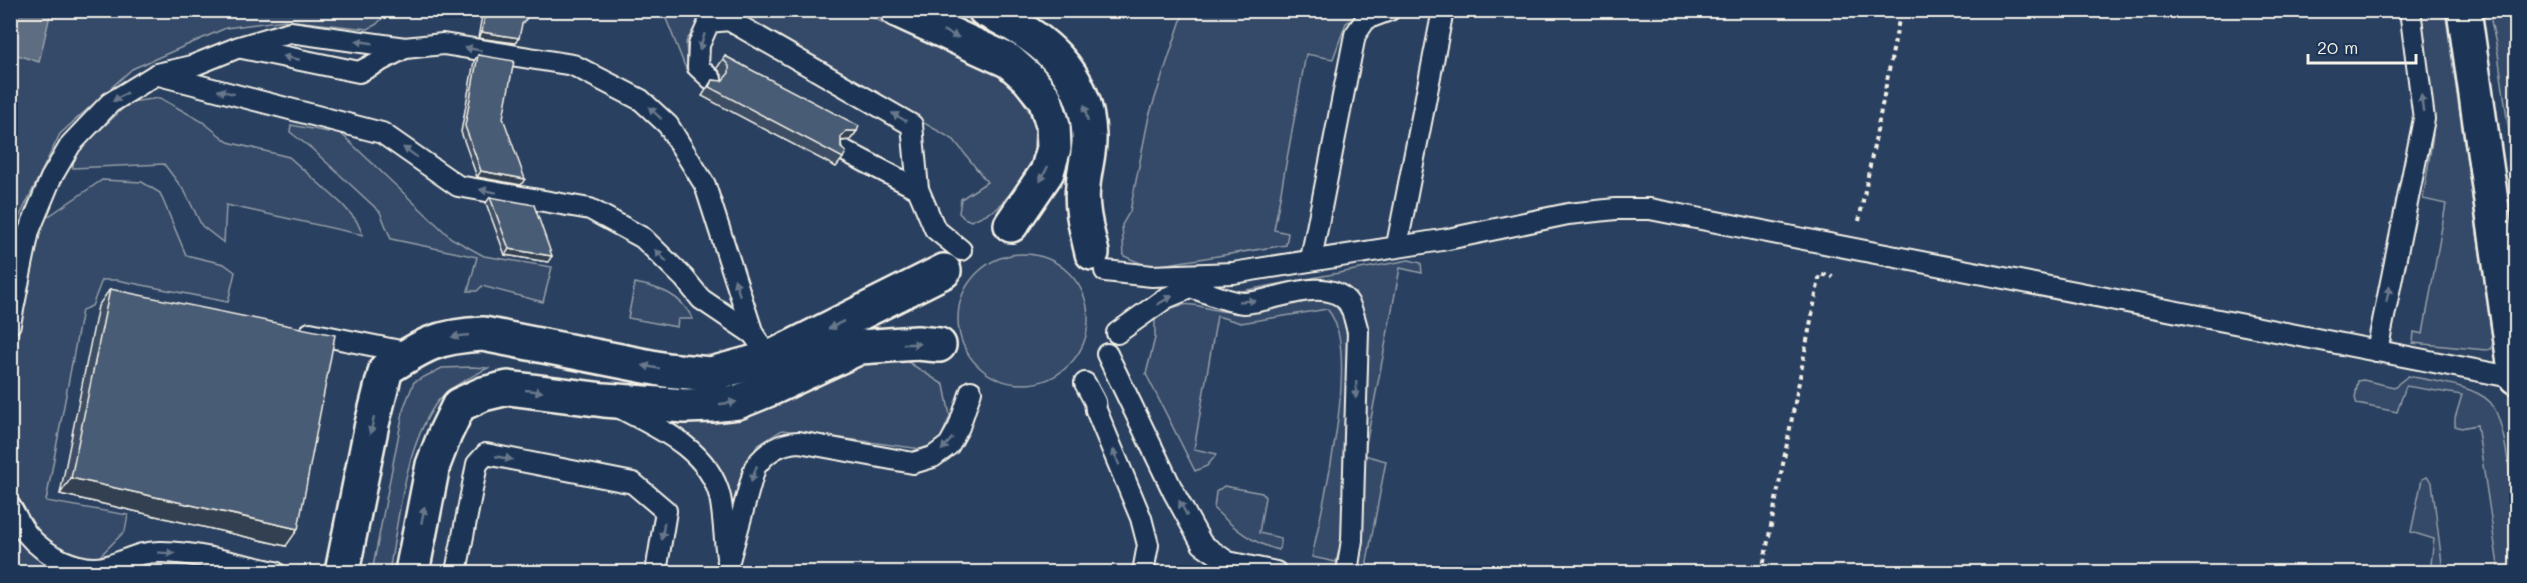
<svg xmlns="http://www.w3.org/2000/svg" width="2527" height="583" viewBox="0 0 2527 583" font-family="Mali,sans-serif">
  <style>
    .built { fill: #2a4060 }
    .green { fill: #354a67; stroke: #949ea8; stroke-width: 1.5 }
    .water { fill: #5e6d82; stroke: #9aa2ab; stroke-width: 1.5 }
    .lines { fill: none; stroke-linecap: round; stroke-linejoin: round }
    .service-casing { stroke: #f4f1e8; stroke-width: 24 }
    .minor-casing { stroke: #f4f1e8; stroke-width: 38 }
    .path { stroke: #f4f1e8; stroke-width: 4; stroke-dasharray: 4.5 4.5; stroke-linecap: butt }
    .service { stroke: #1d3557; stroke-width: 20 }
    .minor { stroke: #1d3557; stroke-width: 33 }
    .wall { fill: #3e4e64; stroke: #f4f1e8; stroke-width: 1.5 }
    .shaded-wall { fill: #324051; stroke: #f4f1e8; stroke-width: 1.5 }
    .building { fill: #485b74; stroke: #f4f1e8; stroke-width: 1.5 }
    .oneway { fill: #68778a }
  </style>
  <rect width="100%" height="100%" fill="#1d3557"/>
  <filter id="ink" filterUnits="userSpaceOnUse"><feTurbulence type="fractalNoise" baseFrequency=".0167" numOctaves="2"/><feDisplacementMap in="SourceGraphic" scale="12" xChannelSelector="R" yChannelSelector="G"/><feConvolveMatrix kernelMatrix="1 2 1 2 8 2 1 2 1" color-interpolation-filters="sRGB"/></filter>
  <g filter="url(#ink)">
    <path class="built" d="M10,11H2489L2498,54L2516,182V572H11Z"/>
    <g class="green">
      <path d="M11,11H388L377,24L368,29L285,20L226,28L132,69L60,134L11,234Z"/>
      <path d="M663,11H705L686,42L688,74Z"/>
      <path d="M728,11H862L869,16L1001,77L1018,93L1029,111L1035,128L1033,159L1014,189L997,209L971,221L964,218L959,213L961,199L987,182L954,140Z"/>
      <path d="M1184,11H1365L1346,23L1333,59L1306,54L1274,230L1288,233L1286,245L1149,267L1124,256L1122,225L1130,211L1149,116Z"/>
      <path d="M2416,11H2445L2493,342L2491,349L2486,350L2413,343L2414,332L2423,334L2446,204L2423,199L2433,135Z"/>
      <path d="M2489,11H2516V182L2498,54Z"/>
      <path d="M160,98L203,122L228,142L289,157L342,204L356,220L363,235L226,205L224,243L202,226L185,192L164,164L73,168V155L130,102Z"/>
      <path d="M291,125L328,132L333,126L451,238L484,256L552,267L543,302L482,286L477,291H468L477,257L391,239L380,212L312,149L290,132Z"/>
      <path d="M102,180L142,182L160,193L186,255L224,264L235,272L228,302L117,280H102L92,306L82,310L46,501L128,515L125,531L94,562L49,544L14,498L10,482L11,378L36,231L46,218Z"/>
      <circle cx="1023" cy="319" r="65"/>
      <path d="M1409,260L1421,263L1422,273L1400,268L1364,455L1386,461L1366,567L1355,564C1357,531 1372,325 1361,310C1354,301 1330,289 1319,282L1241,293V291Z"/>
      <path d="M635,283C661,288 680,294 693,319H678L677,327L628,318Z"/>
      <path d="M1315,300L1332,301L1343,316L1348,341L1343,536L1336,562L1312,557C1322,506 1363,347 1327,309L1241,323L1217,316L1194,449L1217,454L1207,466L1195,471L1146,374L1155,338V316C1195,294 1194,310 1231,312C1259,314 1288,305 1315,300Z"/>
      <path d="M864,356L905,360L944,385L950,416L939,442L921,449L782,430L757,446L741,475L734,524C726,466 709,454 665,420Z"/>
      <path d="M472,367L488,368C471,377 446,388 435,405C404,452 399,518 389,572H372L404,407L414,382L442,368Z"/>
      <path d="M2408,376C2431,381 2474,385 2490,402C2510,423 2517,541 2516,572H2499L2477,425L2461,428L2455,426V418L2462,395L2406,386L2397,412L2357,404L2355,398L2358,381L2363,380L2394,387Z"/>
      <path d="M2427,477L2432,482L2443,572H2430L2434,539L2411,532L2422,479Z"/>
      <path d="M1224,486L1262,493L1265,497L1259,533L1281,538L1279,550C1253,544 1234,528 1214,509L1216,492Z"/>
      <path d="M10,527L49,568L77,572H24L11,570Z"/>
    </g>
    <path class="water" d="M10,11H51L39,62L11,53Z"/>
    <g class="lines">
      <defs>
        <g id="service">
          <path d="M242,48L359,72L405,48"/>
          <path d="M159,75L382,133L458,186L590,209L643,238L684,278L701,299L753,334"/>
          <path d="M711,79L698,67L699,45L709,22L729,20L912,125L918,189L935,229L961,250"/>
          <path d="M845,151L918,189"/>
          <path d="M1397,245L1443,10"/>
          <path d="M1311,259L1355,35L1366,19L1390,10"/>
          <path d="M1105,271L1152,276L1233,273L1448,239L1568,214L1616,209H1650L2516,378"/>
          <path d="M1191,287C1205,292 1231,303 1244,303C1274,302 1323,275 1347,301C1353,308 1355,322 1358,331L1352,540L1347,572"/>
          <path d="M10,324L29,231L51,178L71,144L110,103L157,74L192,66L239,47L290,32L405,48L443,44L573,65L641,100L668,125L705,185L753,334L770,358"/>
          <path d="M310,333L410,353"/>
          <path d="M1117,333L1166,298L1202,283"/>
          <path d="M2377,351L2424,119L2410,10"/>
          <path d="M1107,354L1174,493L1202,544L1228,562L1276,572"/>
          <path d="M1085,383L1095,402L1096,410L1141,518L1148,545L1143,572"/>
          <path d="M620,408C659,428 709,450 720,497C724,516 724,537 727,557"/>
          <path d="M10,506C16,515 20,526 27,534C44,555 78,572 104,567C125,562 138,551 162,552C200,553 238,564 275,572"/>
          <path d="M728,564L755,467C767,451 780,443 799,442L913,463L933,457L949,445L959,427L971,391"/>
          <path d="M456,572L477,464L486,454L633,483L666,511L656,572"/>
        </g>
        <g id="minor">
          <path d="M897,10L1009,61L1028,78L1045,99L1053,125L1054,148L1047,172L1011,225"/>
          <path d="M985,10C1040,35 1087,71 1089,136C1090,153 1084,169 1083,186C1080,208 1087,231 1092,253"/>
          <path d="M2464,10L2516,377"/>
          <path d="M342,572L372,424L386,369C423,345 438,336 483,334L666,370L711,374L770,358L944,271"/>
          <path d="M412,572L433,465L445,434L459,405L483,394L508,388L604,400L685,406L711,405L738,402L770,389L860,347L917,343L939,345"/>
        </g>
      </defs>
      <use href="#service" class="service-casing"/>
      <use href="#minor" class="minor-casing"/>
      <g class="path">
        <path d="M1859,221L1901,10"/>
        <path d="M1762,572L1820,274L1833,277"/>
      </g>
      <use href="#service" class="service"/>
      <use href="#minor" class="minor"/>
    </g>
    <g class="wall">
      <path d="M483,10H533L521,25L515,43L478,38Z"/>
      <path d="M478,55L503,118L521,185L477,177L461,132L474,61Z"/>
      <path d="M725,56L857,131L850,140L841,141L843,158L836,167L702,96L712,80L722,81V75L717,68Z"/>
      <path d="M490,197L548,262L505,255L486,203Z"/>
      <path d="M110,289L286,546L60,494L98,306Z"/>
    </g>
    <g class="shaded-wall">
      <path d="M482,32L519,38L515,43L478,38Z"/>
      <path d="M846,131H857L850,140L839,141L841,137Z"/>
      <path d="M481,171L525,179L521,185L477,177Z"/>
      <path d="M509,249L552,256L548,262L505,255Z"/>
      <path d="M71,478L298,529L286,546L60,494Z"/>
    </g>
    <g class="building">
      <path d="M486,10H533L522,24L519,38L482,32Z"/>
      <path d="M478,55L514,61L503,118L525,179L481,171L465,126Z"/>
      <path d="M725,56L859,126L857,131H846L841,137V148L846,152L843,158L709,87L712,80L722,81L729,73V66L723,59Z"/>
      <path d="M490,197L534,205L552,256L509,249Z"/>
      <path d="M110,289L335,335L298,529L71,478Z"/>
    </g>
    <defs><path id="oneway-solid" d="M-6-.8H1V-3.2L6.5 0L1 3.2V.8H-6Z" transform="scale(1.5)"/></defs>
    <g class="oneway">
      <use href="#oneway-solid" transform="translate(951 34) rotate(24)"/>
      <use href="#oneway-solid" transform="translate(364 42) rotate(-172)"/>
      <use href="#oneway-solid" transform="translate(702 42) rotate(108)"/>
      <use href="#oneway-solid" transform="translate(473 49) rotate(-170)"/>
      <use href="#oneway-solid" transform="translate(291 58) rotate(-169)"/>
      <use href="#oneway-solid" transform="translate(226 92) rotate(-166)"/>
      <use href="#oneway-solid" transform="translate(120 97) rotate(149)"/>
      <use href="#oneway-solid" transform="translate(2422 103) rotate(-98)"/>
      <use href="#oneway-solid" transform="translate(655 113) rotate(-137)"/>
      <use href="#oneway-solid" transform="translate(1086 113) rotate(-102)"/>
      <use href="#oneway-solid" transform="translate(899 117) rotate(-150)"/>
      <use href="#oneway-solid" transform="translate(410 152) rotate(-145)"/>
      <use href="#oneway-solid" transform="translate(1044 174) rotate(117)"/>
      <use href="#oneway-solid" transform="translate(488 191) rotate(-170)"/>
      <use href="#oneway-solid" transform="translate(661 256) rotate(-135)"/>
      <use href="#oneway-solid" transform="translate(737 287) rotate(-108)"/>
      <use href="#oneway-solid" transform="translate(2388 294) rotate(-78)"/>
      <use href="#oneway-solid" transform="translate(1165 300) rotate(-31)"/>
      <use href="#oneway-solid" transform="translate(1247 301) rotate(-3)"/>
      <use href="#oneway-solid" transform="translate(836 325) rotate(153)"/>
      <use href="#oneway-solid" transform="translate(460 336) rotate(174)"/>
      <use href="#oneway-solid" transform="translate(912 344)"/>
      <use href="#oneway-solid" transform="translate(651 367) rotate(-169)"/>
      <use href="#oneway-solid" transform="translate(1356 390) rotate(92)"/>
      <use href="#oneway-solid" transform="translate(534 391) rotate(6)"/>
      <use href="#oneway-solid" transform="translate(728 403) rotate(-8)"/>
      <use href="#oneway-solid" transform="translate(372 426) rotate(103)"/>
      <use href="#oneway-solid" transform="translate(947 444) rotate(131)"/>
      <use href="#oneway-solid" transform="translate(1116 457) rotate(-112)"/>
      <use href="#oneway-solid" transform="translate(504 458) rotate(11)"/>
      <use href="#oneway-solid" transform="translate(754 474) rotate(109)"/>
      <use href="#oneway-solid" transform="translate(1183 508) rotate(-118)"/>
      <use href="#oneway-solid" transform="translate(423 515) rotate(-79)"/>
      <use href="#oneway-solid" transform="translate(663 531) rotate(99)"/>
      <use href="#oneway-solid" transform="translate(166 553) rotate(4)"/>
    </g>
  </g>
  <rect width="2527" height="583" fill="none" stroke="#1d3557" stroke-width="36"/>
  <rect x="18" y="18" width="2491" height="547" fill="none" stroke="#f4f1e8" stroke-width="2" filter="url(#ink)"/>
  <path d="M2308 54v9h108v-9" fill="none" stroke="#f4f1e8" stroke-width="3"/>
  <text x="2317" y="54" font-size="18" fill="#f4f1e8" stroke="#1d3557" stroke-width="4.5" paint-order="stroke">20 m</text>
</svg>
